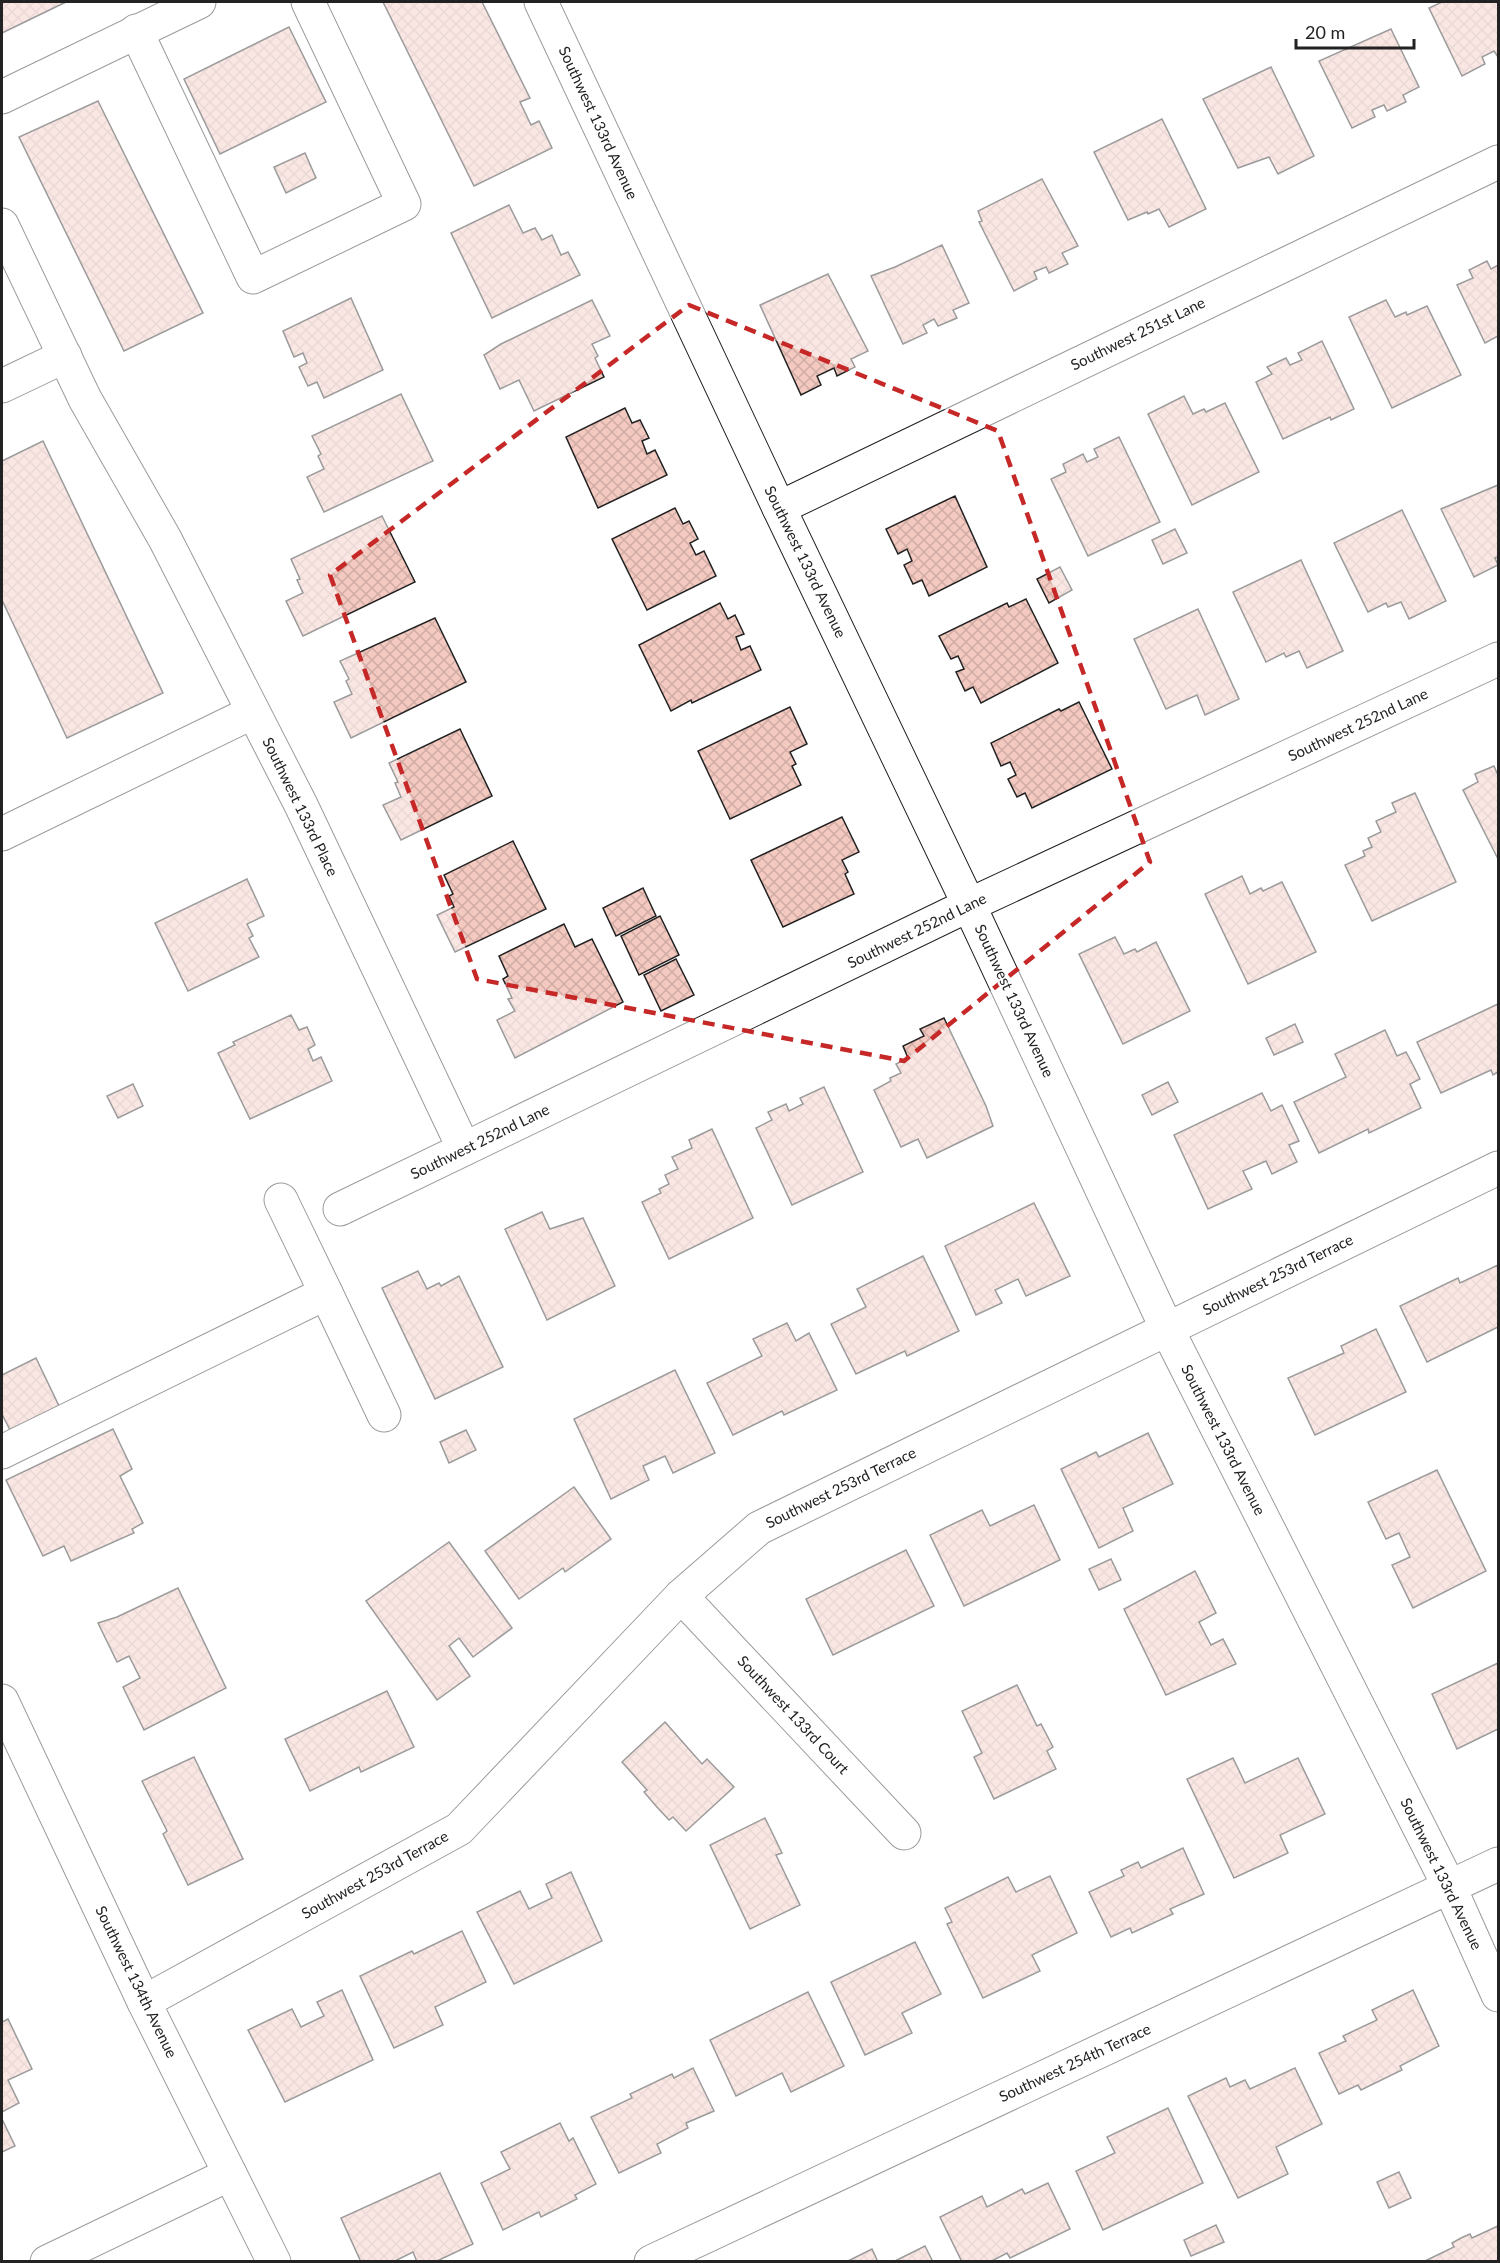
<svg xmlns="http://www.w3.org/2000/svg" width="1500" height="2263" viewBox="0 0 1500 2263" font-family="Lato,sans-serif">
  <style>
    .building { fill: url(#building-cross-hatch); stroke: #222; stroke-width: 1.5 }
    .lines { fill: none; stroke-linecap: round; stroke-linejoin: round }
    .minor-casing { stroke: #222; stroke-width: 35 }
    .minor { stroke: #fff; stroke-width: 33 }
    .marked { fill: none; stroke: #c62828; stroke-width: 4.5; stroke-dasharray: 12 8; stroke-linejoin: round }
    .labels { text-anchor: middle; stroke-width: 4.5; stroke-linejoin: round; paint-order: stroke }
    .street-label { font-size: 15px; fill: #222; stroke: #fff }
  </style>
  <defs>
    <pattern id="building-cross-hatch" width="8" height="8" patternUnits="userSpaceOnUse" patternTransform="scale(1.5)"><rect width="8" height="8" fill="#f3c9c0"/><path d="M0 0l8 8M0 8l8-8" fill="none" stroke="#d0aca5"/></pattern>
  </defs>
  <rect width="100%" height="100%" fill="#fff"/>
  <g class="building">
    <path d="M2,2H66L2,33Z"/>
    <path d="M383,2H482L530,98L520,102L531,125L539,121L552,148L474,186Z"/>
    <path d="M1442,2H1498V57L1494,51L1482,57L1485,64L1462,76L1429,8Z"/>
    <path d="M289,27L326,102L220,154L184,79Z"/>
    <path d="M1391,29L1419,87L1403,95L1406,102L1387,111L1384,105L1372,110L1375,117L1352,128L1319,61Z"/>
    <path d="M1271,67L1314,156L1278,174L1269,157L1238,168L1203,99Z"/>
    <path d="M98,101L203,313L124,351L19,137Z"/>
    <path d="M1162,119L1206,209L1169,227L1159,209L1148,214L1147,212L1128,220L1094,152Z"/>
    <path d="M305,153L316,178L286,193L274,167Z"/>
    <path d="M1042,179L1078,246L1062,253L1068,264L1049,273L1046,267L1034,272L1037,279L1014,291L979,222L982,221L978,211Z"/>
    <path d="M509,205L523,233L535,228L542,240L552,235L561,255L568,252L580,275L492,318L451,233Z"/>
    <path d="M942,245L969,303L953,310L957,318L938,326L934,319L923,325L927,333L903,344L871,276L895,267Z"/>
    <path d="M1487,261L1491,269L1498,265V336L1485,343L1457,285L1473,278L1469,270Z"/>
    <path d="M828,274L868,351L851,359L855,367L837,376L834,368L817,376L821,385L801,395L760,305Z"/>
    <path d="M351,298L383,370L324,398L317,382L308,386L299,367L307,363L303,353L294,357L283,331Z"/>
    <path d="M592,300L610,336L592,344L598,356L595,358L604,377L534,411L519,380L500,389L484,355L501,344Z"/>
    <path d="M1386,300L1395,317L1406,312L1407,315L1427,306L1461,375L1392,408L1349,317Z"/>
    <path d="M1322,341L1354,409L1331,420L1330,417L1283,439L1256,382L1272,374L1267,367L1286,358L1290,365L1302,360L1298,353Z"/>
    <path d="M401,394L433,461L324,512L307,477L324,469L318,456L321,454L312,436Z"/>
    <path d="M1184,396L1193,414L1204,409L1206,412L1225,403L1259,472L1192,505L1148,414Z"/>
    <path d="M625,408L632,423L640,420L649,438L642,441L647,454L655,450L667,475L598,508L566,437Z"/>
    <path d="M1119,437L1160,522L1088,556L1051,479L1066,472L1063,464L1083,454L1087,462L1098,457L1094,449Z"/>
    <path d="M43,441L163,693L67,738L2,600V461Z"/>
    <path d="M1498,485V557L1495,558L1498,565L1474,577L1441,509Z"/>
    <path d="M955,496L987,567L929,596L922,580L913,584L904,565L912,561L907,549L898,554L886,529Z"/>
    <path d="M675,508L683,524L689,521L698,539L690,543L696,555L704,551L716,576L647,610L612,539Z"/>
    <path d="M1402,510L1446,601L1409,619L1401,602L1388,607L1386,603L1368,612L1334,543Z"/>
    <path d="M382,516L415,582L303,636L286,601L303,593L297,580L300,579L291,559Z"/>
    <path d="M1175,529L1187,553L1163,564L1152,540Z"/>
    <path d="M1301,560L1343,651L1307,668L1299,651L1286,657L1284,653L1266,662L1233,592Z"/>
    <path d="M1060,567L1072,590L1049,603L1037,579Z"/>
    <path d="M1026,599L1058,663L981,703L973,687L965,691L956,672L964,669L958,656L951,659L939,636L1007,603L1009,607Z"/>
    <path d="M720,603L728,619L735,615L744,634L736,637L741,650L750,646L761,670L692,703L691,700L671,711L639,645Z"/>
    <path d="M1198,609L1239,699L1205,715L1197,695L1166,709L1134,639Z"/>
    <path d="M435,618L466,682L351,738L334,702L352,694L346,681L349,679L340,661Z"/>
    <path d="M1079,702L1112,769L1032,808L1025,793L1017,797L1008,779L1016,775L1010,762L1001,766L991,743L1059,709L1061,711Z"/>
    <path d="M790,707L807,744L790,752L796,764L792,766L801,785L730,819L698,751Z"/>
    <path d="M460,729L492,796L401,840L383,805L401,797L395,783L398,782L389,763Z"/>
    <path d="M1494,766L1497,773L1498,772V859L1463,790L1478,782L1475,774Z"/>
    <path d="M1415,793L1456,882L1372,921L1345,865L1365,856L1363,851L1372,847L1368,838L1381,832L1376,821L1396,812L1392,803Z"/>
    <path d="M842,817L859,852L842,860L848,872L845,874L854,894L783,927L751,860Z"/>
    <path d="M513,841L546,909L455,952L437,915L454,907L449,896L453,894L444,875Z"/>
    <path d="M1242,876L1250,894L1261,888L1263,891L1282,882L1316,952L1248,984L1205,894Z"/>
    <path d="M247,879L264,916L247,924L253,936L249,938L259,957L188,991L155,923Z"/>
    <path d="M643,888L656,916L616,936L603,908Z"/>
    <path d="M660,916L679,955L639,975L621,936Z"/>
    <path d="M564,924L575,947L592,939L623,1002L515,1058L497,1020L515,1011L508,999L512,998L503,979L508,976L499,956Z"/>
    <path d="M1115,937L1124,954L1135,949L1137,952L1156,942L1190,1011L1123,1044L1079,954Z"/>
    <path d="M676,959L694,995L661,1011L644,975Z"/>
    <path d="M1498,1004V1072L1493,1075L1491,1070L1441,1093L1417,1042Z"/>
    <path d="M291,1015L299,1030L307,1027L315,1045L308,1049L313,1061L321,1057L332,1081L250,1119L218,1053L235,1045L233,1042Z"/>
    <path d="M944,1018L986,1106L993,1126L927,1158L918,1139L901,1147L874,1090L891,1081L890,1078L901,1073L896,1064L908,1058L903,1046L924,1036L920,1029Z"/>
    <path d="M1295,1024L1303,1042L1274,1055L1266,1038Z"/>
    <path d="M1385,1030L1397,1056L1406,1052L1413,1065L1420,1079L1410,1084L1421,1108L1369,1133L1368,1129L1319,1153L1294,1102L1346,1077L1335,1054Z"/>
    <path d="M1168,1082L1178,1102L1152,1115L1142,1095Z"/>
    <path d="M133,1084L143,1106L118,1118L107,1096Z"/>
    <path d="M824,1087L863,1172L792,1205L756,1128L772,1120L768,1112L786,1104L789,1111L803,1104L800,1098Z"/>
    <path d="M1262,1093L1271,1111L1282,1105L1299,1141L1289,1145L1297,1162L1272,1174L1266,1161L1243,1171L1252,1189L1208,1209L1174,1135Z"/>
    <path d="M712,1129L753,1218L669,1259L642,1202L661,1193L659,1189L669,1184L665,1175L678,1169L672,1157L692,1148L689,1140Z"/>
    <path d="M1034,1203L1070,1276L1026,1296L1018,1279L995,1290L1002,1303L976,1315L945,1246Z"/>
    <path d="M542,1212L550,1229L583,1218L615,1286L547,1320L505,1229Z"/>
    <path d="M923,1256L959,1331L907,1356L905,1351L856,1374L831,1324L866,1307L857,1289Z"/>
    <path d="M1498,1265V1327L1427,1362L1400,1306L1458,1278L1460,1283Z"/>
    <path d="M418,1271L427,1289L439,1283L441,1286L459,1276L503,1367L435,1399L382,1288Z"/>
    <path d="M787,1323L796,1341L809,1333L837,1390L784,1415L782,1411L733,1435L707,1383L762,1356L753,1339Z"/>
    <path d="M1376,1329L1406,1392L1315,1435L1288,1378L1344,1353L1341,1346Z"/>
    <path d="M36,1358L59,1406L10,1430L2,1414V1375Z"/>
    <path d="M675,1370L715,1453L673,1473L665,1456L643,1466L649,1480L611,1499L574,1419Z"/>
    <path d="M113,1429L132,1469L120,1476L143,1523L132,1529L134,1533L71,1561L64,1546L43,1556L6,1480Z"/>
    <path d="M466,1430L476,1450L449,1463L440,1442Z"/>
    <path d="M1148,1433L1173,1484L1123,1508L1133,1531L1099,1548L1061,1469L1096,1452L1099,1457Z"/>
    <path d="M1437,1470L1486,1571L1413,1608L1392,1565L1410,1557L1399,1533L1386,1539L1368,1502Z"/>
    <path d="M574,1487L611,1539L565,1572L563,1568L519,1599L485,1551Z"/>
    <path d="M1034,1505L1060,1560L964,1606L930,1535L982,1510L990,1526Z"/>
    <path d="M449,1542L512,1628L473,1657L459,1638L449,1646L470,1676L437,1700L366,1601Z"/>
    <path d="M906,1550L934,1606L833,1655L806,1599Z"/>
    <path d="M1111,1559L1121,1580L1099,1590L1089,1569Z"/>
    <path d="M1195,1571L1216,1613L1199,1622L1211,1645L1223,1639L1236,1664L1166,1695L1124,1609Z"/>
    <path d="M178,1588L226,1688L144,1730L123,1687L140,1678L129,1656L117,1662L98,1623L117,1617Z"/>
    <path d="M1498,1663V1729L1457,1749L1432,1694Z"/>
    <path d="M1017,1685L1037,1726L1041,1724L1053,1747L1047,1751L1056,1769L994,1799L974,1757L982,1753L962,1711Z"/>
    <path d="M387,1691L414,1747L361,1772L359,1767L310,1791L285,1739Z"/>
    <path d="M665,1722L702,1764L707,1759L734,1787L686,1831L673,1817L669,1820L656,1806L644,1792L647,1790L622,1762Z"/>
    <path d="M194,1757L243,1859L188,1885L163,1834L167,1831L142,1781Z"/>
    <path d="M1233,1758L1245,1783L1298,1758L1325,1814L1280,1835L1288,1853L1234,1878L1187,1779Z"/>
    <path d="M765,1818L782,1853L776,1855L800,1905L750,1929L710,1845Z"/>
    <path d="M1183,1848L1204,1894L1170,1909L1173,1914L1132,1933L1130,1928L1111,1937L1089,1892L1124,1876L1121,1870L1138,1862L1141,1868Z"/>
    <path d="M571,1872L602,1941L514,1984L477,1912L520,1891L529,1909L552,1898L546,1884Z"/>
    <path d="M1050,1876L1077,1933L1032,1955L1040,1971L983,1998L947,1924L952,1922L945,1908L1008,1877L1016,1892Z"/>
    <path d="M462,1931L486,1982L435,2007L443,2025L394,2048L360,1976L412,1951L414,1954Z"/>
    <path d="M915,1942L941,1994L902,2013L912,2033L865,2055L831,1982Z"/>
    <path d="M342,1990L373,2060L285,2102L248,2030L292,2009L301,2027L324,2016L317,2002Z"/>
    <path d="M1413,1990L1439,2046L1400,2066L1402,2070L1361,2090L1358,2085L1339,2094L1319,2053L1346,2041L1343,2036L1377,2020L1372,2010Z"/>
    <path d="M808,1992L844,2066L791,2092L782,2073L736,2096L710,2040Z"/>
    <path d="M8,2019L32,2069L8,2080L19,2103L2,2112V2022Z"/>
    <path d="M693,2068L714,2111L686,2123L688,2128L657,2144L661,2153L619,2173L591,2117L632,2098L630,2094L672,2074L674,2078Z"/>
    <path d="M1295,2068L1322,2124L1276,2147L1288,2174L1238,2198L1188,2096L1226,2078L1230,2087L1245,2080L1250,2089Z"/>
    <path d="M1168,2108L1203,2183L1103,2230L1076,2171L1115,2153L1107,2137Z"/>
    <path d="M2,2119L15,2146L2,2152Z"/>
    <path d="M560,2123L569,2141L573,2138L596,2184L575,2195L577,2199L541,2217L539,2212L503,2230L481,2183L510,2169L501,2152Z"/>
    <path d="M1399,2172L1411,2198L1389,2208L1377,2182Z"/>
    <path d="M440,2173L473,2244L435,2262H417L413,2252L393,2262H361L341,2218Z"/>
    <path d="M1048,2183L1070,2229L1010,2258L1007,2253L990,2262H962L940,2217L982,2196L987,2207L1022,2189L1025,2194Z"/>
    <path d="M1216,2225L1224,2242L1191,2256L1184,2240Z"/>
    <path d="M1498,2226V2262H1423L1454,2247L1452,2243L1461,2238L1470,2234L1472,2238Z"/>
    <path d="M925,2246L933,2262H893Z"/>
    <path d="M872,2249L878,2262H846Z"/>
  </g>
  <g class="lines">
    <defs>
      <g id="minor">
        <path d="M541,2L779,508L969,905L1167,1329L1450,1888L1498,1995"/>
        <path d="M136,31L253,277L404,204L308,2"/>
        <path d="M2,97L199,2"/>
        <path d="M2,225L85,399L165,539L301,805L464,1149"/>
        <path d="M2,386L65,356"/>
        <path d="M779,508L1498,162"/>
        <path d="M2,834L253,712"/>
        <path d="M340,1209L969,905L1498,659"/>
        <path d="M326,1293L384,1415"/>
        <path d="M2,1452L326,1293L281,1200"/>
        <path d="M681,1596L904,1833"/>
        <path d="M2,1701L144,2002L274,2262"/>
        <path d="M144,2002L459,1829L681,1596L759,1528L1498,1168"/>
        <path d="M47,2262L230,2174"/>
        <path d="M651,2262L1498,1864"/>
      </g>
    </defs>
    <use href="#minor" class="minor-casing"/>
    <use href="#minor" class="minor"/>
  </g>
  <path d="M0 0H1500V2263H0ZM689,305L998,431L1150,862L904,1061L477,979L330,575Z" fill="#fff" fill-opacity=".55" fill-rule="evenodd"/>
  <path class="marked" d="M689,305L998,431L1150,862L904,1061L477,979L330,575Z"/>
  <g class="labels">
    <g class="street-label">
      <text transform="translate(598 123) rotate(65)" y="5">Southwest 133rd Avenue</text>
      <text transform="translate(1138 334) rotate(-26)" y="5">Southwest 251st Lane</text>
      <text transform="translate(805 562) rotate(64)" y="5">Southwest 133rd Avenue</text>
      <text transform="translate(1358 725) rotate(-25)" y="5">Southwest 252nd Lane</text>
      <text transform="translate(300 807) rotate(64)" y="5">Southwest 133rd Place</text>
      <text transform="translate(917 931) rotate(-26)" y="5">Southwest 252nd Lane</text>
      <text transform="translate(1014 1001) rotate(65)" y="5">Southwest 133rd Avenue</text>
      <text transform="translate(480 1142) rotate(-26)" y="5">Southwest 252nd Lane</text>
      <text transform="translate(1278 1275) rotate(-26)" y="5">Southwest 253rd Terrace</text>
      <text transform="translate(1223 1440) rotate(63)" y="5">Southwest 133rd Avenue</text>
      <text transform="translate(841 1488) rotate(-26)" y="5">Southwest 253rd Terrace</text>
      <text transform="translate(793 1715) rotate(47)" y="5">Southwest 133rd Court</text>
      <text transform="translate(1441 1874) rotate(64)" y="5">Southwest 133rd Avenue</text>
      <text transform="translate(375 1875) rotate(-29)" y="5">Southwest 253rd Terrace</text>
      <text transform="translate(136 1982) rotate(64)" y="5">Southwest 134th Avenue</text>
      <text transform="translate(1075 2063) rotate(-25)" y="5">Southwest 254th Terrace</text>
    </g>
  </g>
  <rect width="1500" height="2263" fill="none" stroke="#222222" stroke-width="6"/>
  <path d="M1296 39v9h118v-9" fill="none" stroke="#222222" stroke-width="3"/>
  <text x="1305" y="39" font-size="18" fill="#222222" stroke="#ffffff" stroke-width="4.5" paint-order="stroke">20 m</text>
</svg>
